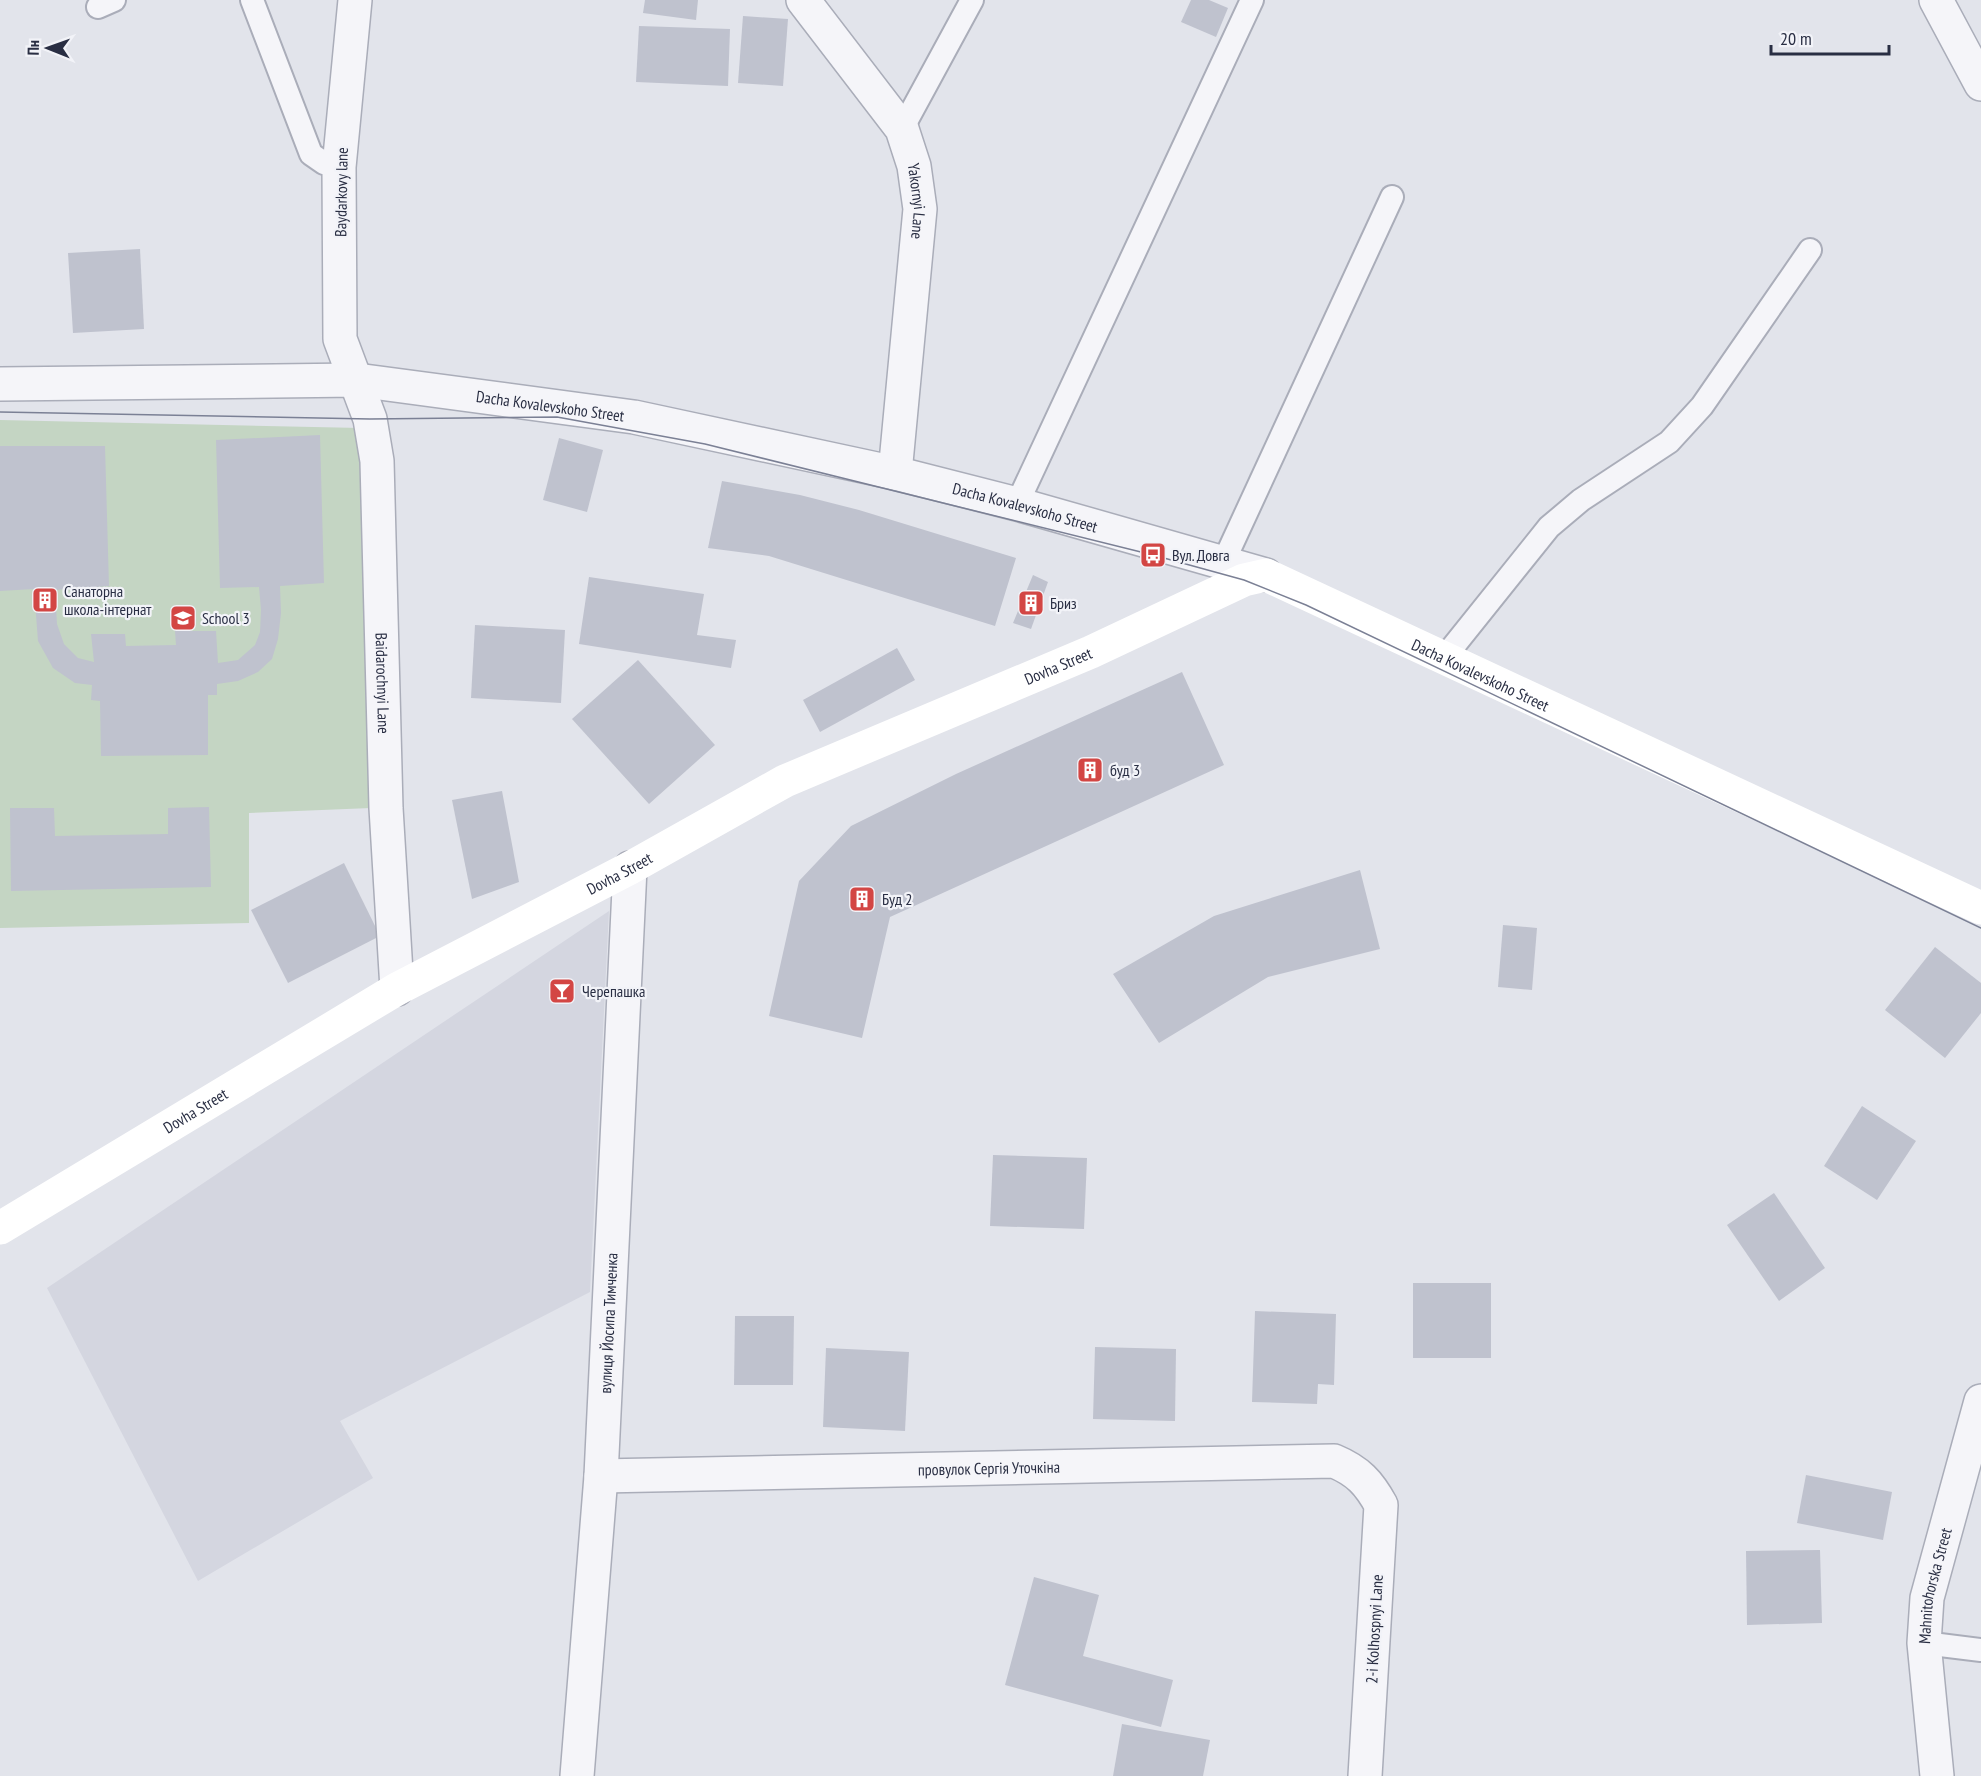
<svg xmlns="http://www.w3.org/2000/svg" width="1981" height="1776" viewBox="0 0 1981 1776" font-family="'PT Sans Narrow',sans-serif">
  <style>
    .built { fill: #d4d6e0 }
    .green { fill: #c4d5c3 }
    .building { fill: #bfc2ce }
    .lines { fill: none; stroke-linecap: round; stroke-linejoin: round }
    .lane-casing { stroke: #aaadb9; stroke-width: 26 }
    .street-casing { stroke: #aaadb9; stroke-width: 36 }
    .lane { stroke: #f5f5f9; stroke-width: 22 }
    .street { stroke: #f5f5f9; stroke-width: 33 }
    .secondary { stroke: #fff; stroke-width: 33 }
    .tram { stroke: #7b8095; stroke-width: 1.5 }
    .labels { text-anchor: middle; stroke-width: 4.5; stroke-linejoin: round; paint-order: stroke }
    .street-label { font-size: 16px; fill: #292e43; stroke: #f2f3f8 }
    .poi-label { font-size: 16px; fill: #292e43; stroke: #f2f3f8; text-anchor: start }
  </style>
  <rect width="100%" height="100%" fill="#e2e4eb"/>
  <path class="built" d="M609,911L590,1292L340,1421L373,1478L198,1581L47,1288Z"/>
  <path class="green" d="M0,420L361,428L371,808L249,813V923L0,928Z"/>
  <g class="building">
    <path d="M645,0H698L696,20L643,13Z"/>
    <path d="M1191,0H1209L1228,8L1216,37L1181,22Z"/>
    <path d="M743,16L788,19L783,86L738,83Z"/>
    <path d="M639,26L730,29L728,86L636,82Z"/>
    <path d="M140,249L144,329L73,333L68,253Z"/>
    <path d="M320,435L324,583L280,586L281,613L278,639L272,659L258,672L238,681L217,684V695H208V755L101,756L100,701L91,700L92,685L75,683L53,668L38,641L34,589L0,591V446H105L109,586L55,590L57,624L64,644L78,658L94,662L91,634H125L126,646L176,645L175,631H216L218,663L238,660L255,645L260,632L261,610L259,587L220,588L216,440Z"/>
    <path d="M559,438L603,450L587,512L543,500Z"/>
    <path d="M722,481L800,495L859,510L1016,558L995,626L769,556L708,548Z"/>
    <path d="M1033,575L1048,582L1031,629L1013,623Z"/>
    <path d="M589,577L704,594L697,635L736,640L731,668L579,644Z"/>
    <path d="M475,625L565,630L561,703L471,698Z"/>
    <path d="M897,648L915,680L820,732L803,700Z"/>
    <path d="M638,660L715,745L649,804L572,719Z"/>
    <path d="M1182,672L1224,765L890,917L862,1038L769,1016L799,881L851,826L956,774Z"/>
    <path d="M502,791L519,882L472,899L452,800Z"/>
    <path d="M209,807L211,887L11,891L10,808H54L55,836L168,834V808Z"/>
    <path d="M344,863L380,936L288,983L251,910Z"/>
    <path d="M1360,870L1380,949L1268,977L1159,1043L1113,974L1214,916Z"/>
    <path d="M1503,925L1537,928L1532,990L1498,987Z"/>
    <path d="M1935,947L1981,983V1013L1945,1058L1885,1010Z"/>
    <path d="M1862,1106L1916,1141L1877,1200L1824,1166Z"/>
    <path d="M993,1155L1087,1158L1084,1229L990,1226Z"/>
    <path d="M1774,1193L1825,1268L1779,1301L1727,1225Z"/>
    <rect x="1413" y="1283" width="78" height="75"/>
    <path d="M1255,1311L1336,1314L1334,1385L1318,1384L1317,1404L1252,1402Z"/>
    <path d="M735,1316H794L793,1385H734Z"/>
    <path d="M1095,1347L1176,1349L1175,1421L1093,1419Z"/>
    <path d="M826,1348L909,1352L905,1431L823,1427Z"/>
    <path d="M1806,1475L1892,1492L1883,1540L1797,1523Z"/>
    <path d="M1820,1550L1822,1623L1747,1625L1746,1551Z"/>
    <path d="M1034,1577L1099,1595L1083,1656L1173,1680L1161,1727L1005,1685Z"/>
    <path d="M1122,1724L1210,1740L1203,1776H1113Z"/>
  </g>
  <g class="lines">
    <defs>
      <g id="lane">
        <path d="M252,0L311,154L324,163L339,167"/>
        <path d="M98,7L114,0"/>
        <path d="M902,129L972,0"/>
        <path d="M1017,504L1252,0"/>
        <path d="M1224,561L1392,197"/>
        <path d="M1444,658L1549,527L1581,500L1669,442L1702,406L1810,250"/>
        <path d="M1924,1643L1981,1650"/>
      </g>
      <g id="street">
        <path id="s1" d="M355,0L339,167L340,339L370,419L377,461L386,808L397,989"/>
        <path id="s2" d="M803,0L902,129L914,166L920,209L895,473"/>
        <path d="M1936,0L1981,84"/>
        <path id="s3" d="M0,384L357,380L634,417L895,473L1017,504L1266,575"/>
        <path id="s4" d="M601,1476L1334,1461C1358,1471 1369,1483 1381,1505L1365,1776"/>
        <path id="s5" d="M577,1776L601,1476L630,868"/>
        <path id="s6" d="M1937,1776L1924,1643L1927,1598L1981,1401"/>
      </g>
    </defs>
    <use href="#lane" class="lane-casing"/>
    <use href="#street" class="street-casing"/>
    <use href="#lane" class="lane"/>
    <use href="#street" class="street"/>
    <path class="secondary" id="s7" d="M0,1228L397,989L630,868L785,781L1091,652L1244,580L1266,575L1981,908"/>
    <path class="tram" d="M0,412L370,419L557,417L705,444L1153,555L1244,580L1306,605L1981,928"/>
  </g>
  <defs>
    <symbol id="bus-square" viewBox="-11 -11 22 22"><rect x="-9" y="-9" width="18" height="18" rx="4" fill="#d34644" stroke="#f2f3f8"/><path d="M-5-6H5V4H4V6H2V4H-2V6H-4V4H-5ZM-3.5-4V0h7V-4ZM-3.5 1.2v1.5H-2V1.2ZM2 1.2v1.5H3.5V1.2Z" fill="#fff"/></symbol>
    <symbol id="building-square" viewBox="-11 -11 22 22"><rect x="-9" y="-9" width="18" height="18" rx="4" fill="#d34644" stroke="#f2f3f8"/><path d="M-4-6H4V6H1V3H-1V6H-4ZM-2.5-4.3h1.7v1.8h-1.7ZM.8-4.3h1.7v1.8H.8ZM-2.5-1h1.7V.8h-1.7ZM.8-1h1.7V.8H.8Z" fill="#fff"/></symbol>
    <symbol id="school-square" viewBox="-11 -11 22 22"><rect x="-9" y="-9" width="18" height="18" rx="4" fill="#d34644" stroke="#f2f3f8"/><path d="M0-5L7-2L0 1L-7-2ZM-4 1L0 2.5L4 1V4Q0 6-4 4Z" fill="#fff"/></symbol>
    <symbol id="bar-square" viewBox="-11 -11 22 22"><rect x="-9" y="-9" width="18" height="18" rx="4" fill="#d34644" stroke="#f2f3f8"/><path d="M-6-5H6L.8 .8V4.5H3.5V6h-7V4.5H-.8V.8Z" fill="#fff"/></symbol>
  </defs>
  <g fill-rule="evenodd">
    <use href="#bus-square" x="1138" y="540" width="30" height="30"/>
    <use href="#building-square" x="30" y="585" width="30" height="30"/>
    <use href="#building-square" x="1016" y="588" width="30" height="30"/>
    <use href="#school-square" x="168" y="603" width="30" height="30"/>
    <use href="#building-square" x="1075" y="755" width="30" height="30"/>
    <use href="#building-square" x="847" y="884" width="30" height="30"/>
    <use href="#bar-square" x="547" y="976" width="30" height="30"/>
  </g>
  <g class="labels">
    <g class="street-label">
      <text transform="translate(341 192) rotate(-89)" y="6">Baydarkovy lane</text>
      <text dy="6" stroke="none"><textPath href="#s2" startOffset="237">Yakornyi Lane</textPath></text>
      <text dy="6" stroke="none"><textPath href="#s3" startOffset="552">Dacha Kovalevskoho Street</textPath></text>
      <text dy="6" stroke="none"><textPath href="#s3" startOffset="1038">Dacha Kovalevskoho Street</textPath></text>
      <text dy="6" stroke="none"><textPath href="#s7" startOffset="1200">Dovha Street</textPath></text>
      <text dy="6" stroke="none"><textPath href="#s7" startOffset="1664">Dacha Kovalevskoho Street</textPath></text>
      <text dy="6" stroke="none"><textPath href="#s1" startOffset="690">Baidarochnyi Lane</textPath></text>
      <text dy="6" stroke="none"><textPath href="#s7" startOffset="714">Dovha Street</textPath></text>
      <text dy="6" stroke="none"><textPath href="#s7" startOffset="228">Dovha Street</textPath></text>
      <text dy="6" stroke="none"><textPath href="#s5" startOffset="454">вулиця Йосипа Тимченка</textPath></text>
      <text dy="6" stroke="none"><textPath href="#s4" startOffset="388">провулок Сергія Уточкіна</textPath></text>
      <text dy="6" stroke="none"><textPath href="#s6" startOffset="192">Mahnitohorska Street</textPath></text>
      <text transform="translate(1374 1629) rotate(-87)" y="6">2-i Kolhospnyi Lane</text>
    </g>
    <g class="poi-label">
      <text x="1172" y="561">Вул. Довга</text>
      <text x="64" y="597">Санаторна<tspan x="64" dy="18">школа-інтернат</tspan></text>
      <text x="1050" y="609">Бриз</text>
      <text x="202" y="624">School 3</text>
      <text x="1110" y="776">буд 3</text>
      <text x="882" y="905">Буд 2</text>
      <text x="582" y="997">Черепашка</text>
    </g>
  </g>
  <g transform="translate(48 48) rotate(271)" stroke="#f2f3f8" stroke-width="4.5" paint-order="stroke">
  <path d="M0-4.5L10 22L0 15L-10 22Z" fill="#292e43"/>
  <text y="-9" font-size="16" font-weight="bold" text-anchor="middle" fill="#292e43">Пн</text>
  </g>
  <path d="M1771 45v9h118v-9" fill="none" stroke="#292e43" stroke-width="3"/>
  <text x="1780" y="45" font-size="18" fill="#292e43" stroke="#f2f3f8" stroke-width="4.5" paint-order="stroke">20 m</text>
</svg>
